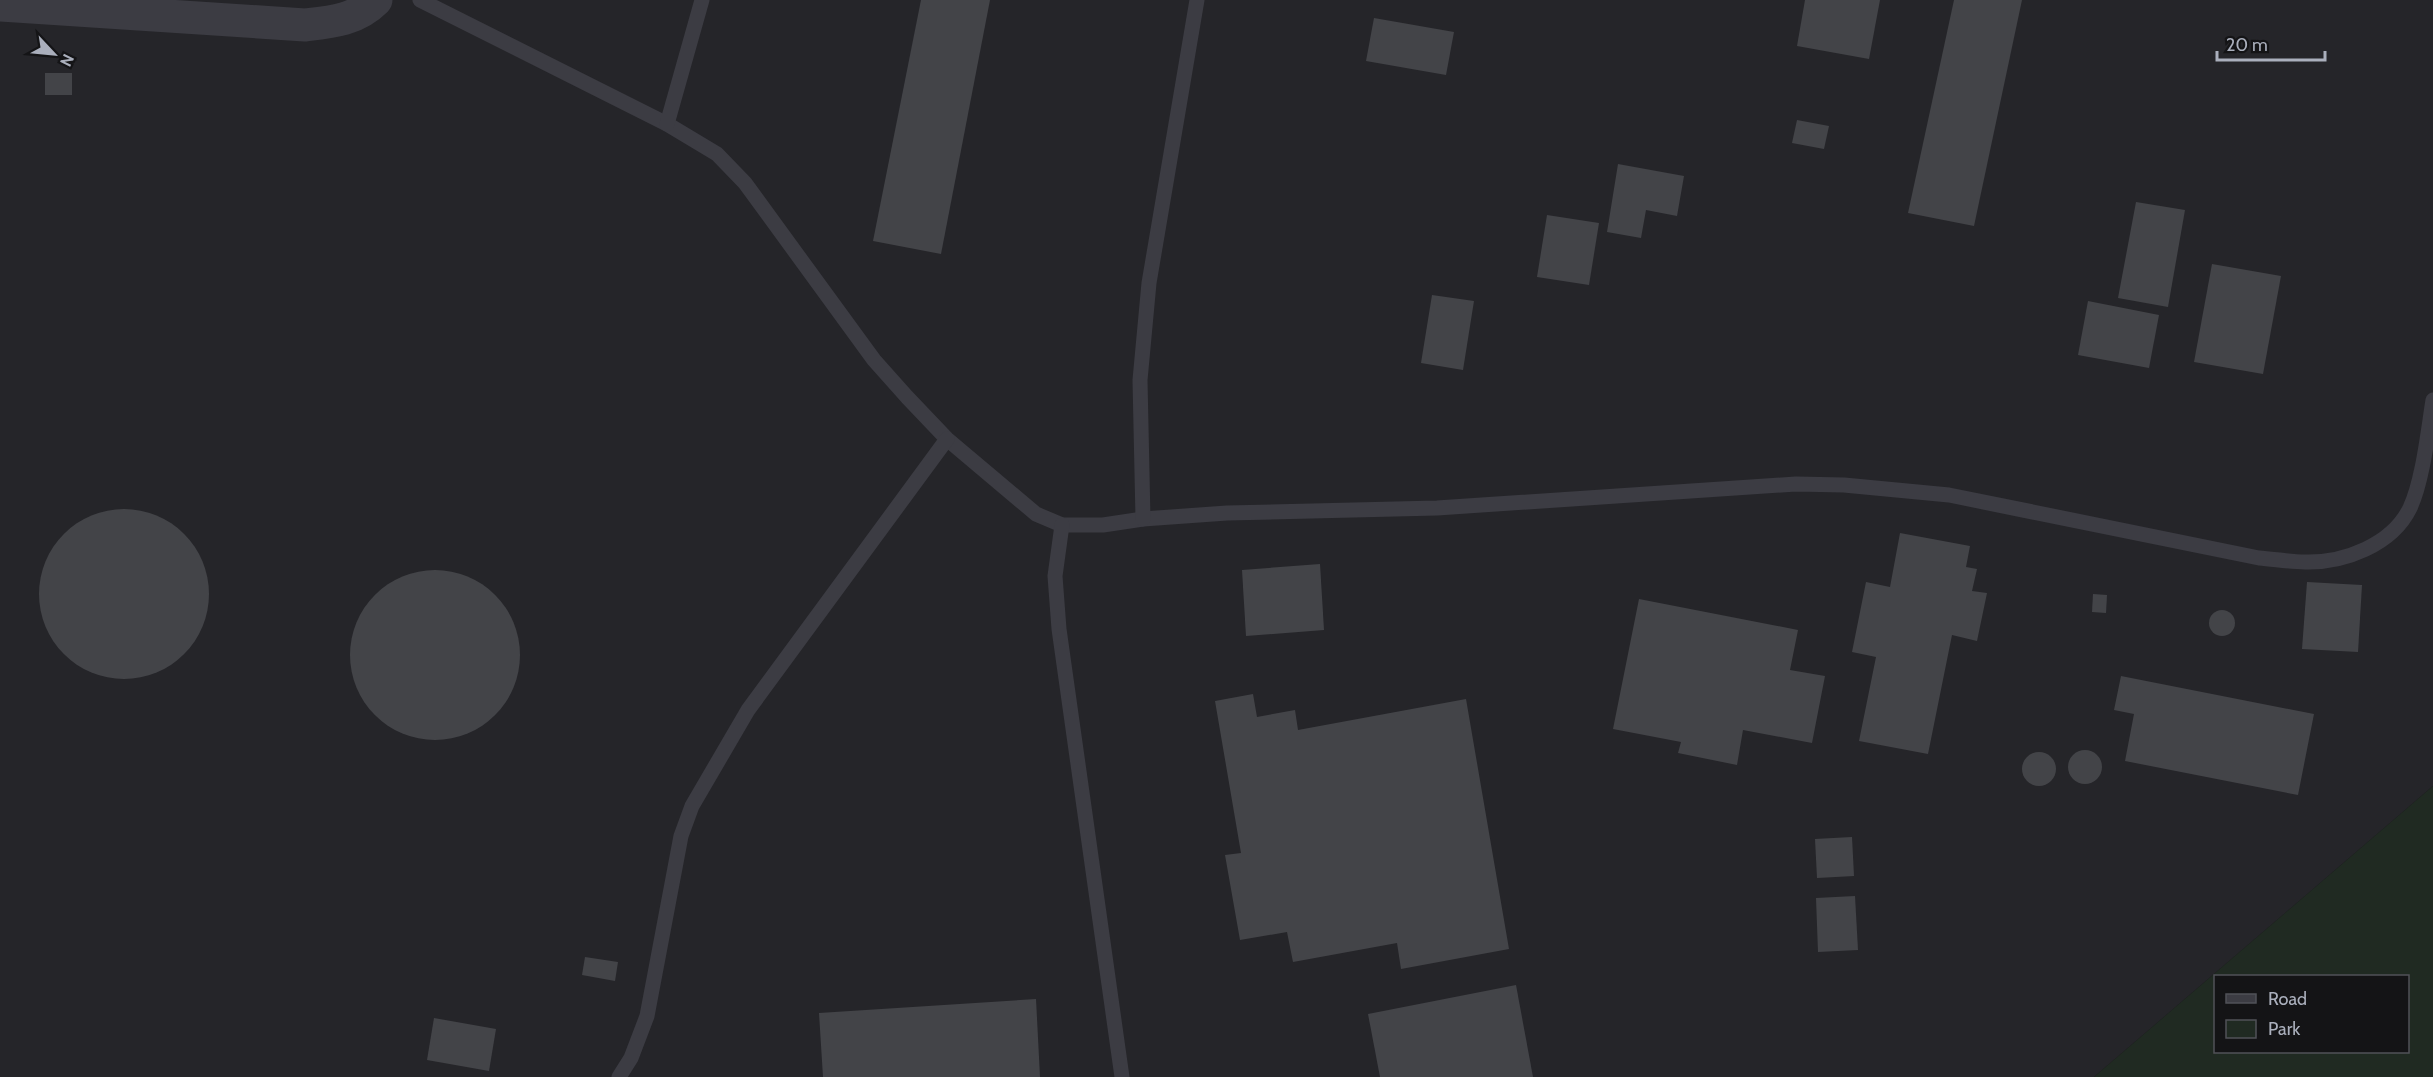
<svg xmlns="http://www.w3.org/2000/svg" width="2433" height="1077" viewBox="0 0 2433 1077" font-family="Cabin,sans-serif">
  <style>
    .built { fill: #252529 }
    .green { fill: #202a22; fill-rule: evenodd }
    .building { fill: #434448 }
    .lines { fill: none; stroke-linecap: round; stroke-linejoin: round }
    .service { stroke: #3c3c43; stroke-width: 15 }
    .tertiary { stroke: #3c3c43; stroke-width: 33 }
  </style>
  <rect width="100%" height="100%" fill="#19191b"/>
  <path class="built" d="M0,0H2433V786L2094,1077H0Z"/>
  <path class="green" d="M2433,786V1077H2094ZM2216,976H2408V1052H2216Z"/>
  <g class="building">
    <path d="M921,0H990L941,254L873,241Z"/>
    <path d="M1805,0H1880L1869,59L1797,46Z"/>
    <path d="M1954,0H2022L1974,226L1908,213Z"/>
    <path d="M1374,18L1454,32L1446,75L1366,61Z"/>
    <rect x="45" y="73" width="27" height="22"/>
    <path d="M1797,120L1829,126L1824,149L1792,143Z"/>
    <path d="M1618,164L1684,176L1677,216L1646,210L1641,238L1607,232Z"/>
    <path d="M2136,202L2185,210L2168,307L2118,298Z"/>
    <path d="M1547,215L1599,223L1589,285L1537,277Z"/>
    <path d="M2212,264L2281,276L2263,374L2194,362Z"/>
    <path d="M1432,295L1474,301L1463,370L1421,363Z"/>
    <path d="M2088,301L2159,315L2149,368L2078,355Z"/>
    <circle cx="124" cy="594" r="85"/>
    <path d="M1900,533L1970,546L1966,567L1977,569L1972,591L1987,593L1977,641L1952,635L1928,754L1859,741L1876,657L1852,652L1866,582L1890,587Z"/>
    <path d="M1320,564L1324,630L1246,636L1242,570Z"/>
    <circle cx="435" cy="655" r="85"/>
    <path d="M2307,582L2362,585L2358,652L2302,649Z"/>
    <path d="M2093,594L2107,595L2106,613L2092,612Z"/>
    <path d="M1639,599L1798,630L1790,670L1825,676L1812,743L1743,730L1737,765L1678,753L1681,742L1613,729Z"/>
    <circle cx="2222" cy="623" r="13"/>
    <path d="M2121,676L2314,714L2298,795L2125,761L2134,714L2114,710Z"/>
    <path d="M1253,694L1257,717L1295,710L1298,730L1466,699L1509,949L1401,969L1397,943L1293,962L1287,932L1240,940L1225,855L1241,853L1215,701Z"/>
    <circle cx="2085" cy="767" r="17"/>
    <circle cx="2039" cy="769" r="17"/>
    <path d="M1852,837L1854,876L1817,878L1815,839Z"/>
    <path d="M1855,896L1858,950L1818,952L1816,898Z"/>
    <path d="M585,957L618,962L615,981L582,975Z"/>
    <path d="M1516,985L1533,1077H1380L1368,1014Z"/>
    <path d="M1036,999L1040,1077H823L819,1013Z"/>
    <path d="M434,1018L496,1029L489,1071L427,1060Z"/>
  </g>
  <g class="lines">
    <g class="service">
      <path d="M420,0L667,124L717,154L745,183L874,360L907,397L947,439L1036,514L1062,525H1103L1143,519L1227,513L1437,508L1796,484L1844,485L1949,495L2259,558C2274,559 2289,562 2305,562C2344,563 2392,545 2410,508C2423,480 2428,431 2433,400"/>
      <path d="M667,124L702,0"/>
      <path d="M1143,519L1140,380L1149,283L1197,0"/>
      <path d="M1062,525L1055,576L1059,629L1122,1077"/>
      <path d="M619,1077L631,1058L647,1016L681,836L692,806L748,710L947,439"/>
    </g>
    <path class="tertiary" d="M0,5L305,25C332,22 356,20 376,0"/>
  </g>
  <rect x="2214" y="975" width="195" height="78" fill="#141416" stroke="#505258" stroke-width="1.5"/>
  <rect x="2226" y="994" width="30" height="9" fill="#3c3c43" stroke="#505258" stroke-width="1.5"/>
  <text x="2268" y="1005" font-size="18" fill="#aaafbc">Road</text>
  <rect x="2226" y="1020" width="30" height="18" fill="#202a22" stroke="#505258" stroke-width="1.5"/>
  <text x="2268" y="1035" font-size="18" fill="#aaafbc">Park</text>
  <g transform="translate(54 54) rotate(116)" stroke="#141416" stroke-width="4.5" paint-order="stroke">
  <path d="M0-4.5L10 22L0 15L-10 22Z" fill="#aaafbc"/>
  <text y="-9" font-size="16" font-weight="bold" text-anchor="middle" fill="#aaafbc">N</text>
  </g>
  <path d="M2217 51v9h108v-9" fill="none" stroke="#aaafbc" stroke-width="3"/>
  <text x="2226" y="51" font-size="18" fill="#aaafbc" stroke="#141416" stroke-width="4.5" paint-order="stroke">20 m</text>
</svg>
